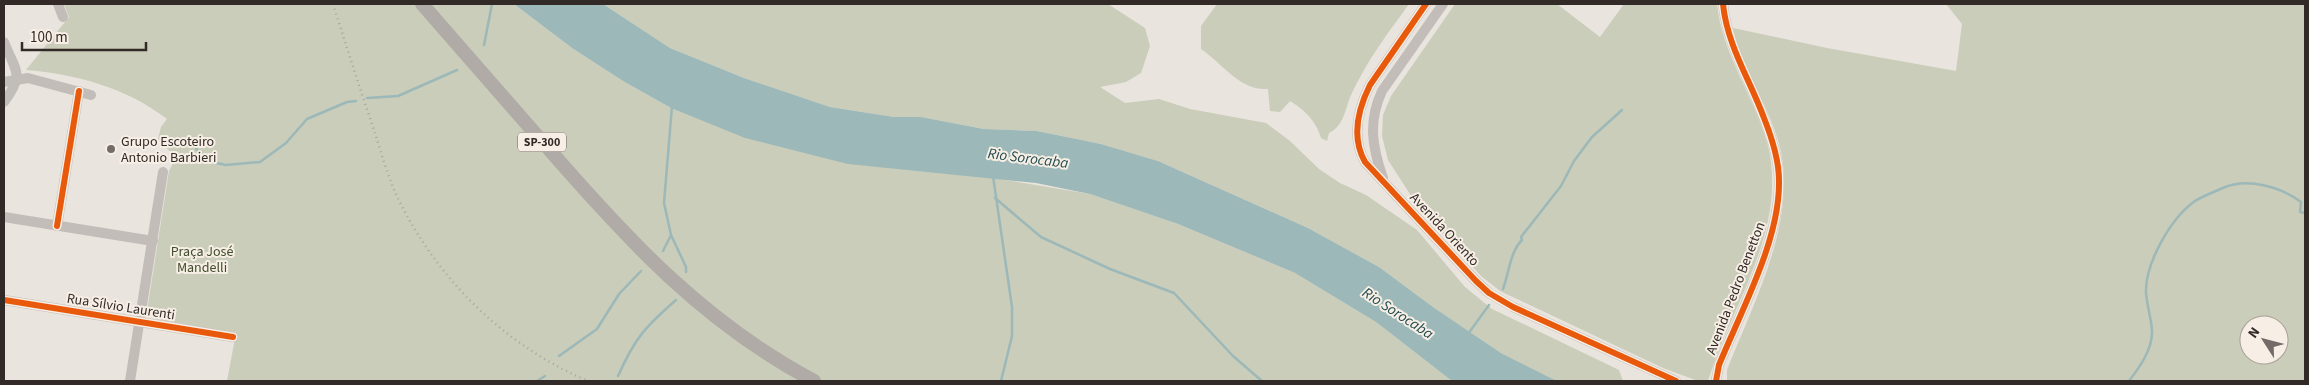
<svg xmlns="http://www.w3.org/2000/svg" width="2309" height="385" viewBox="0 0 2309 385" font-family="'Source Sans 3',sans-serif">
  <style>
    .green { fill: #cacdb9; fill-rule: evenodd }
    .water { fill: #9cb8b8 }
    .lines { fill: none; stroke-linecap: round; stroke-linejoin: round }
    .stream { stroke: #9cb8b8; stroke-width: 2.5 }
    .minor { stroke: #c2bdb8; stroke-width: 10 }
    .major { stroke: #b1aba7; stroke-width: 14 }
    .rail { stroke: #aaa5a2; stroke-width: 2.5; stroke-dasharray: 1 4; stroke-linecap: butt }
    .cycleway-casing { stroke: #f7efe5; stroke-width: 9 }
    .cycleway { stroke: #e8590c; stroke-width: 6 }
    .poi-dot { fill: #726b67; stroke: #f7efe5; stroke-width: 2 }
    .labels { text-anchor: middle; stroke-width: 4; stroke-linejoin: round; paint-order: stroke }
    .shield { fill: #f7efe5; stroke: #6d6560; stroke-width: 1 }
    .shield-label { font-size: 12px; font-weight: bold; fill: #322a27 }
    .poi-label { font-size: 14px; fill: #322a27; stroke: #f7efe5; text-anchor: start }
    .street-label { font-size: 14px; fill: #322a27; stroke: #f7efe5 }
    .park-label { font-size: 14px; fill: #414e2d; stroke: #f7efe5 }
    .water-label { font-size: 15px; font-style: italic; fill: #214b4f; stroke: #f7efe5 }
  </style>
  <rect width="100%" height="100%" fill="#e9e4de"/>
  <g class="green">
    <path d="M64,4H514L572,48L623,81L671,108L745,137L1090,194L1178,224L1295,273L1376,322L1452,381H227L236,333L155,319L147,311L169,171L173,163L180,162L158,139L161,127L167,119C127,88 76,74 26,70L69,17Z"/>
    <path d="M603,4H1108L1145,28L1150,46L1141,73L1126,82L1100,87L1125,103L1159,99L1190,109L1266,123L1290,141L1319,169L1340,183L1366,195L1417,230L1465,287L1492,309L1619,370L1623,381H1557L1501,353L1433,307L1379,267L1308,228L1158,161L1101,144L1037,131L984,129L921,117H894L830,107L744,78L670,48Z"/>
    <path d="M1217,4H1409C1388,33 1366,62 1351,95C1345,109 1344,126 1329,133L1327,141L1321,138C1316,121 1305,110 1290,101L1280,112L1270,111L1268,89C1240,91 1223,64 1201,49V26Z"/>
    <path d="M1455,4H1557L1600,37L1624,4H1717C1722,55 1755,97 1768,146C1788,230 1731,305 1708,381H1698L1663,368L1500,291L1481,276L1417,205L1388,160L1382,136L1383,115L1391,96Z"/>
    <path d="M1946,4H2305V381H1727V370C1754,301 1801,215 1778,140C1767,102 1742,67 1733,28L1827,48L1956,71L1962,24ZM2249,325H2279V355H2249Z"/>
  </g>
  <path class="water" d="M514,4H603L670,48L744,78L830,107L894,117H921L984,129L1037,131L1101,144L1158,161L1308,228L1379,267L1433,307L1501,353L1557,381H1452L1376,322L1295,273L1178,224L1090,194L1036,183L848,164L745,138L671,108L623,81L572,48Z"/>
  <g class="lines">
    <g class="stream">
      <path d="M484,45L492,4"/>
      <path d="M367,98L398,96L457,70"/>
      <path d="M672,106L664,203L671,235L686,267V272"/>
      <path d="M193,142L197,150L212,162L226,165L260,162L286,143L307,119L347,102L356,101"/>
      <path d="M993,176L1012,307V336L1001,381"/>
      <path d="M995,198L1041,237L1110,269L1174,293L1233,356L1262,381"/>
      <path d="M663,251L671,235"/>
      <path d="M1503,289C1509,273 1510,252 1522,240L1521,237L1561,186L1574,161L1592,137L1622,110"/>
      <path d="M1468,334L1489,305"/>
      <path d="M559,356L597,329L619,294L641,271"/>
      <path d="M618,376C635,338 645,327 676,300"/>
      <path d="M537,381L545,376"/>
      <path d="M2129,381C2139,368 2153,349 2152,330C2151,318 2147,305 2146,293C2145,263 2171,218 2195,201C2203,196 2214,192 2223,188C2247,177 2281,187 2301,202L2300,212L2305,213"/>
    </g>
    <g class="minor">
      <path d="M58,4L63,17"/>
      <path d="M1426,4L1370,85C1358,109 1351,137 1365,162L1476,281L1489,293L1513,307L1676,381"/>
      <path d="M4,42C16,72 25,74 4,102"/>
      <path d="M4,82L28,78L91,95"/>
      <path d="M1383,178C1372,147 1368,121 1382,91L1443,4"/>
      <path d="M4,217L153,241"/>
      <path d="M57,226L79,91"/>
      <path d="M4,300L233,337"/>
      <path d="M130,381L163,172"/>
      <path d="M1716,381L1719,365C1741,311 1780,240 1779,181C1779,159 1772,138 1764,118C1750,80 1727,45 1723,4"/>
    </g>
    <path class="major" d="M422,4C464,52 505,99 547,147C628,240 703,322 814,381"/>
    <path class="rail" d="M333,4C346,45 359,86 373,127C382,155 390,186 405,212C445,287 510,348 588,381"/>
    <defs>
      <g id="cycleway">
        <path d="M1426,4L1370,85C1358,109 1351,137 1365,162L1476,281L1489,293L1513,307L1676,381"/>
        <path d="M57,226L79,91"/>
        <path d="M4,300L233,337"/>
        <path d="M1716,381L1719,365C1741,311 1780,240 1779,181C1779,159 1772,138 1764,118C1750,80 1727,45 1723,4"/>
      </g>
    </defs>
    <use href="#cycleway" class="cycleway-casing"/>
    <use href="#cycleway" class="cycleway"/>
  </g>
  <circle class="poi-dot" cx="111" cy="149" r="5"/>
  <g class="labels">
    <rect class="shield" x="518" y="132.5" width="48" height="19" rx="4"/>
    <g class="shield-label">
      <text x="542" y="146">SP-300</text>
    </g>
    <g class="poi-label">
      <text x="121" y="146">Grupo Escoteiro<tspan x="121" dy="16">Antonio Barbieri</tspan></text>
    </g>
    <g class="street-label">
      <text transform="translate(1445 229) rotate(47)" y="5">Avenida Oriento</text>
      <text transform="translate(1735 288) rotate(-69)" y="5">Avenida Pedro Benetton</text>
      <text transform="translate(121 306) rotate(9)" y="5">Rua Sílvio Laurenti</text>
    </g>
    <g class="park-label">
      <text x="202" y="256">Praça José<tspan x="202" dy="16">Mandelli</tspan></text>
    </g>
    <g class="water-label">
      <text transform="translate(1028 158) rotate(7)" y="5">Rio Sorocaba</text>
      <text transform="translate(1398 313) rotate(33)" y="5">Rio Sorocaba</text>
    </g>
  </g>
  <rect width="2309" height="385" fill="none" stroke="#322a27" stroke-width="10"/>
  <g transform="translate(2264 340) rotate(306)"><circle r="24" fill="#f7efe5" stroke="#a8a099"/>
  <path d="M0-4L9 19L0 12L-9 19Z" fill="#726b67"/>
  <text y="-8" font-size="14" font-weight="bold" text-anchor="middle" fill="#322a27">N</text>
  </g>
  <path d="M22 42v8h124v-8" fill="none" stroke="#322a27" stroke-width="2.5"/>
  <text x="30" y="42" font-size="15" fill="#322a27" stroke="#f7efe5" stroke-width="4" paint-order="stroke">100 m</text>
</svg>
